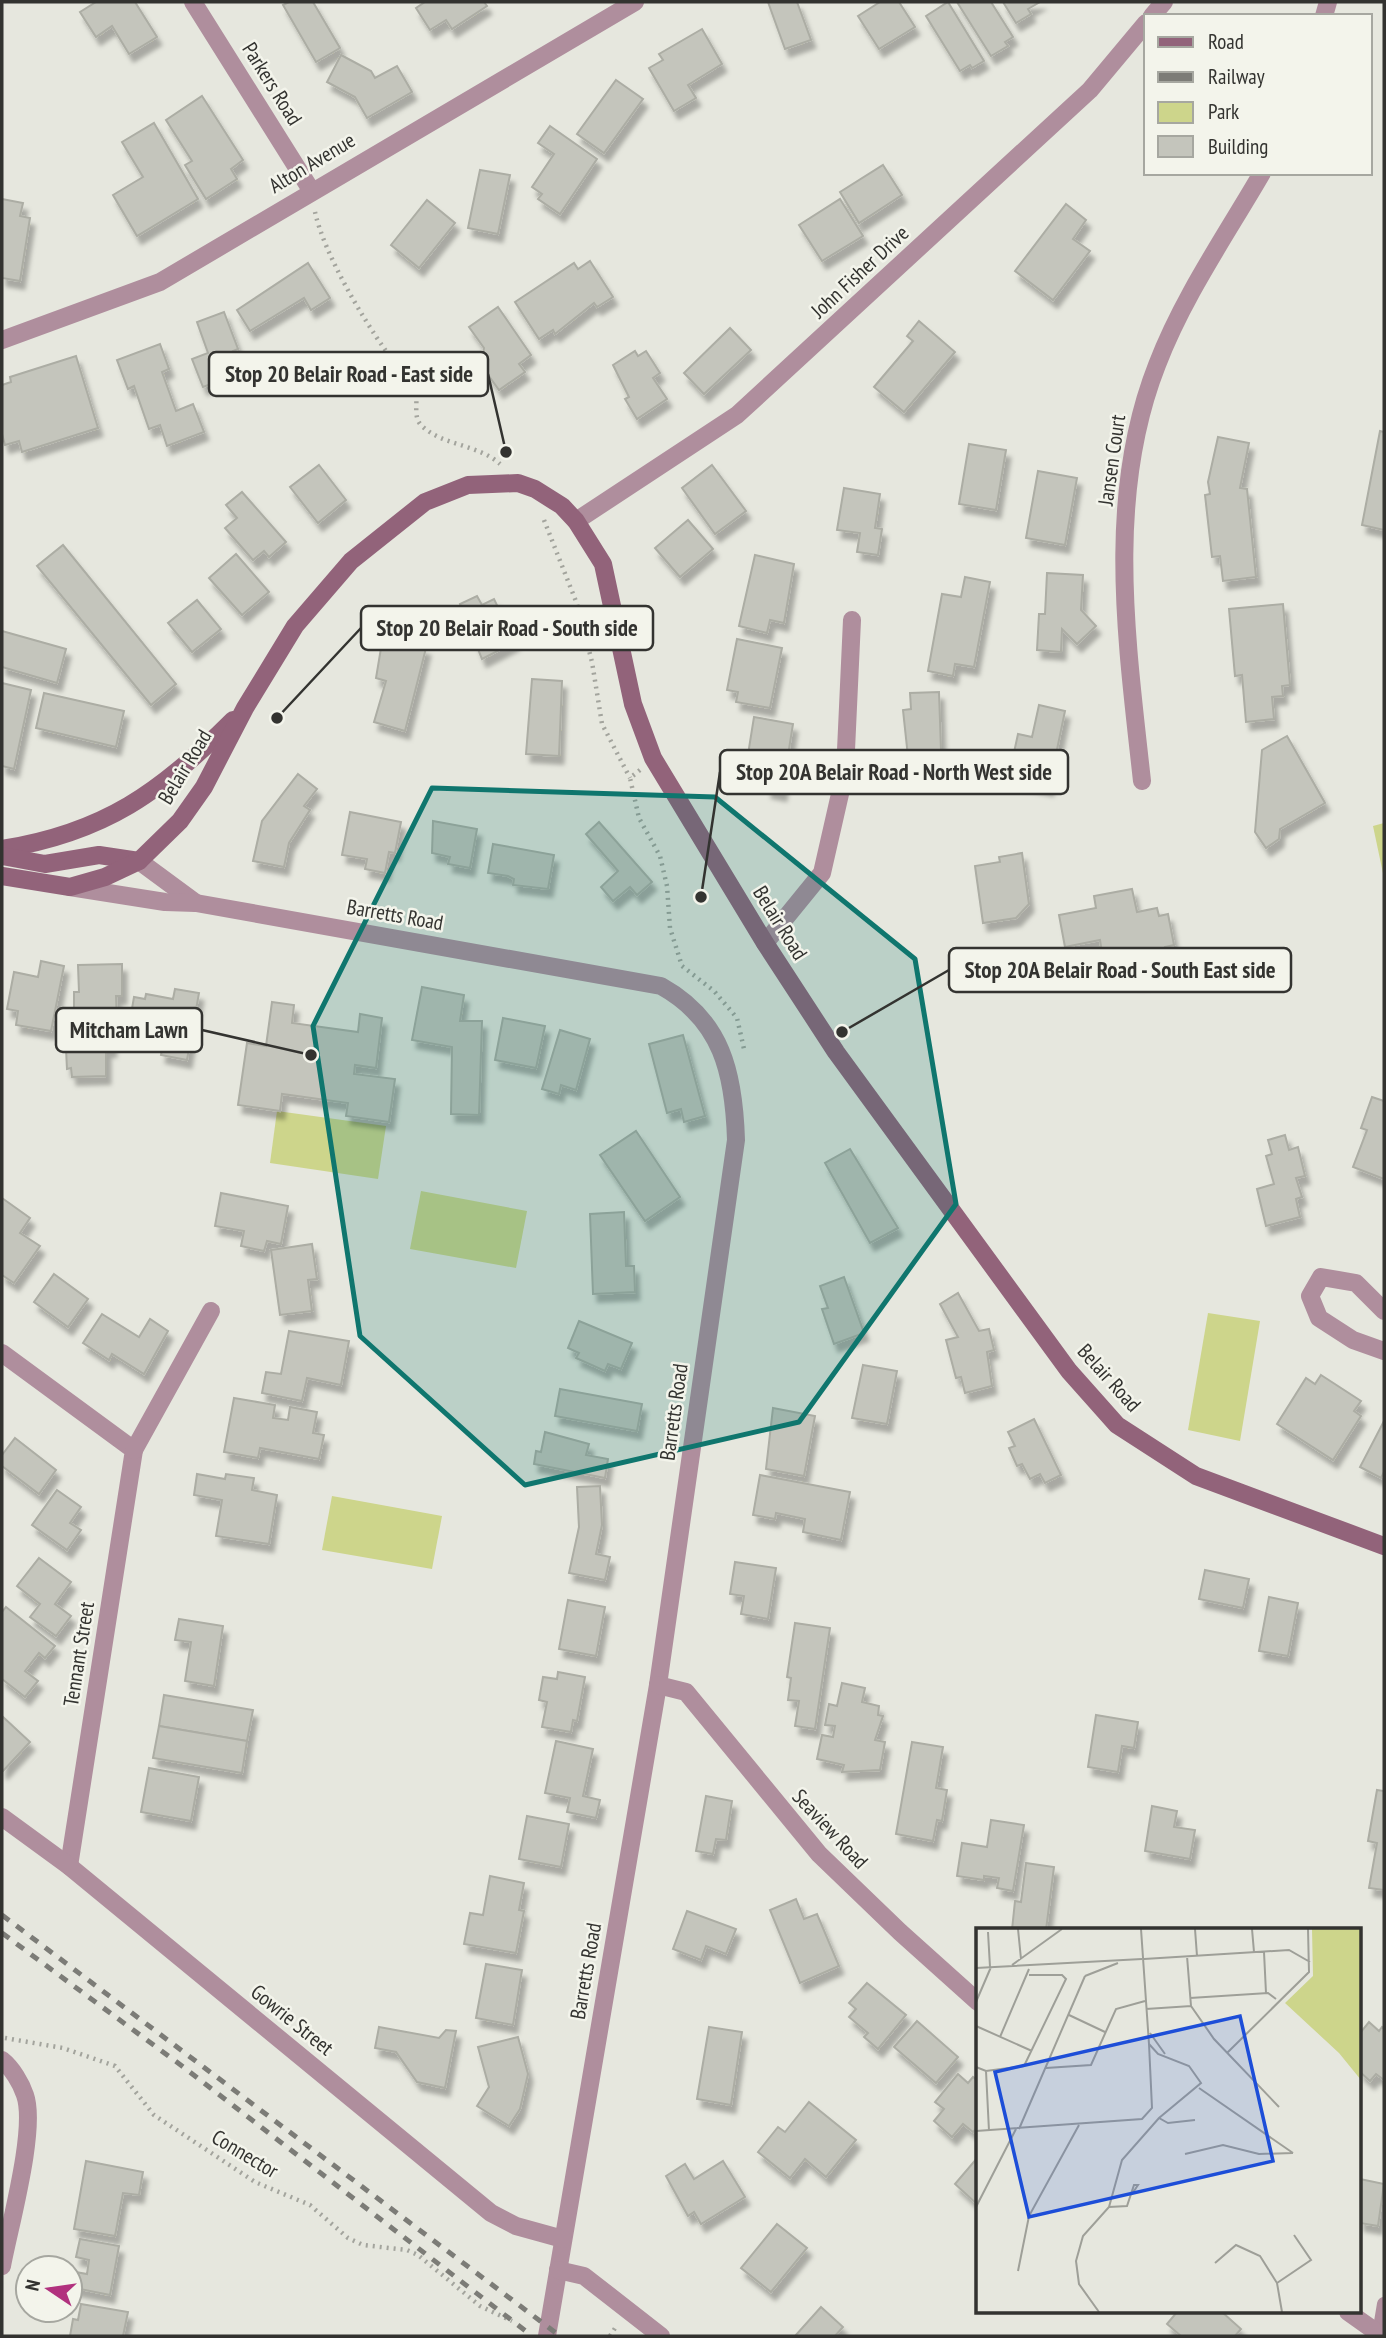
<svg xmlns="http://www.w3.org/2000/svg" width="1386" height="2338" viewBox="0 0 1386 2338" font-family="'PT Sans Narrow',sans-serif">
  <style>
    .green { fill: #cdd58b }
    .building { fill: #c4c5bc; stroke: #acada4; stroke-width: 2; filter: url(#shadow) }
    .lines { fill: none; stroke-linecap: round; stroke-linejoin: round }
    .path { stroke: #a3a49d; stroke-width: 4.5; stroke-dasharray: 2 5; stroke-linecap: butt }
    .lane { stroke: #af8e9d; stroke-width: 14 }
    .street { stroke: #af8e9d; stroke-width: 18 }
    .secondary { stroke: #92637a; stroke-width: 18 }
    .rail { stroke: #7c7c77; stroke-width: 5; stroke-dasharray: 9 9; stroke-linecap: butt }
    .marked { fill: #0f766e; fill-opacity: 0.2; stroke: #0f766e; stroke-width: 5; stroke-linejoin: round }
    .labels { text-anchor: middle; stroke-width: 5; stroke-linejoin: round; paint-order: stroke }
    .street-label { font-size: 21px; fill: #333330; stroke: #f3f4eb }
    .inset-road { fill: none; stroke: #9e9f98; stroke-width: 2 }
    .view { fill: #1d4ed8; fill-opacity: 0.15; stroke: #1d4ed8; stroke-width: 3.5 }
    .inset-edge { fill: none; stroke: #333330; stroke-width: 3.5 }
    .leader { fill: none; stroke: #333330; stroke-width: 2.5 }
    .callout-dot { fill: #333330; stroke: #f3f4eb; stroke-width: 2.5 }
    .callout { fill: #f3f4eb; stroke: #333330; stroke-width: 2.5 }
    .callout-label { font-size: 23px; text-anchor: middle; font-weight: bold; fill: #333330 }
  </style>
  <defs>
    <filter id="shadow"><feDropShadow dx="4.5" dy="8" stdDeviation="2" flood-color="#0004"/></filter>
  </defs>
  <rect width="100%" height="100%" fill="#e6e7de"/>
  <g class="green">
    <path d="M1384,823V878L1373,826Z"/>
    <path d="M277,1111L386,1126L378,1179L270,1163Z"/>
    <path d="M421,1191L527,1211L516,1268L410,1249Z"/>
    <path d="M1208,1313L1260,1321L1240,1441L1188,1430Z"/>
    <path d="M332,1496L442,1516L432,1569L322,1550Z"/>
  </g>
  <g class="building">
    <path d="M96,2H135L157,37L129,54L112,26L96,37L80,12Z"/>
    <path d="M289,2H313L340,48L316,62L283,5Z"/>
    <path d="M425,2H484L487,6L452,29L446,20L430,30L416,8Z"/>
    <path d="M768,2H797L811,40L785,49Z"/>
    <path d="M880,2H899L915,27L879,49L858,16Z"/>
    <path d="M948,2L984,61L972,68L970,65L960,71L926,16Z"/>
    <path d="M957,2H991L1013,37L1005,42L1008,46L991,56Z"/>
    <path d="M1003,2H1040L1028,9L1031,14L1016,23Z"/>
    <path d="M702,29L722,64L688,85L696,98L674,111L649,68L663,60L659,54Z"/>
    <path d="M341,55L371,71L375,78L397,66L412,92L367,118L355,97L327,82Z"/>
    <path d="M616,80L643,99L604,153L577,134Z"/>
    <path d="M202,96L243,160L231,169L237,179L206,199L185,165L192,161L166,120Z"/>
    <path d="M154,123L198,199L137,236L113,195L143,177L122,142Z"/>
    <path d="M550,126L597,159L560,214L538,199L542,194L532,187L554,154L538,143Z"/>
    <path d="M883,165L902,195L859,223L840,192Z"/>
    <path d="M480,170L510,175L498,234L468,228Z"/>
    <path d="M2,199L23,203L20,216L30,218L20,281L2,278Z"/>
    <path d="M840,199L863,236L822,261L799,225Z"/>
    <path d="M427,200L455,223L419,268L391,245Z"/>
    <path d="M1066,204L1086,220L1073,239L1090,251L1053,300L1015,271Z"/>
    <path d="M590,261L613,297L597,307L594,303L555,334L553,330L539,339L515,302L574,263L578,269Z"/>
    <path d="M308,263L330,298L311,310L304,298L250,331L237,310Z"/>
    <path d="M498,307L531,355L519,364L525,372L499,390L481,365L484,348L469,327Z"/>
    <path d="M224,312L238,349L233,351L241,373L203,387L192,359L208,353L197,322Z"/>
    <path d="M919,321L955,352L904,412L874,387L913,341L907,336Z"/>
    <path d="M730,328L751,350L704,394L684,373Z"/>
    <path d="M160,344L169,369L162,372L176,411L193,404L204,432L167,446L160,425L149,429L134,386L128,389L117,360Z"/>
    <path d="M635,351L638,356L646,351L660,373L653,378L667,399L637,419L625,399L629,397L613,365Z"/>
    <path d="M76,356L98,428L22,452L19,441L5,445L2,434V385L11,382L10,377Z"/>
    <path d="M1380,431L1384,432V530L1362,525Z"/>
    <path d="M1218,437L1249,443L1240,488L1247,489L1256,577L1223,581L1220,556L1212,557L1205,495L1210,494L1208,482Z"/>
    <path d="M969,444L1006,450L996,510L959,504Z"/>
    <path d="M319,465L346,500L318,523L290,487Z"/>
    <path d="M712,465L746,511L715,534L682,488Z"/>
    <path d="M1038,471L1077,478L1065,545L1026,538Z"/>
    <path d="M844,488L880,494L875,528L882,529L878,555L857,552L860,533L837,530Z"/>
    <path d="M242,492L286,542L269,557L264,551L253,560L225,528L237,518L226,505Z"/>
    <path d="M688,520L713,549L680,577L655,548Z"/>
    <path d="M63,545L176,684L151,705L37,566Z"/>
    <path d="M236,554L269,592L242,615L209,578Z"/>
    <path d="M755,555L794,564L784,623L770,620L767,633L739,626Z"/>
    <path d="M1047,573L1083,575L1081,610L1096,626L1077,644L1062,629L1061,652L1037,650L1039,614H1045Z"/>
    <path d="M965,577L990,582L974,667L955,664L953,676L928,671L942,594L961,597Z"/>
    <path d="M477,596L482,605L494,599L515,642L482,659L460,604Z"/>
    <path d="M197,600L221,629L192,652L168,623Z"/>
    <path d="M1283,604L1290,685L1282,686L1283,696L1272,697L1274,719L1246,722L1242,675L1235,676L1229,609Z"/>
    <path d="M2,631L66,649L57,683L2,667Z"/>
    <path d="M383,636L426,648L405,731L374,722L386,681L376,678Z"/>
    <path d="M737,639L782,648L770,708L736,702L738,692L727,690Z"/>
    <path d="M532,679L562,681L559,756L526,754Z"/>
    <path d="M2,683L31,690L14,769L2,766Z"/>
    <path d="M939,692L942,779L915,780L914,766H909L903,710L911,709L910,693Z"/>
    <path d="M44,693L124,711L116,747L36,728Z"/>
    <path d="M1039,705L1065,711L1049,788L1020,782L1025,760L1013,757L1018,734L1032,737Z"/>
    <path d="M754,717L793,724L782,793L767,790L768,781L754,779L756,768L746,767Z"/>
    <path d="M1287,736L1325,803L1280,829L1279,839L1266,848L1255,832L1262,750Z"/>
    <path d="M298,774L317,789L304,806L310,810L289,843L284,867L253,861L262,821Z"/>
    <path d="M350,812L401,822L395,853L389,852L385,873L365,869L367,859L342,855Z"/>
    <path d="M433,821L477,829L470,868L448,864L450,857L432,853Z"/>
    <path d="M599,822L652,882L637,895L630,887L613,901L601,887L618,871L586,834Z"/>
    <path d="M493,844L554,855L548,889L513,885L514,879L508,876L488,873Z"/>
    <path d="M1022,853L1029,904L1016,918L983,923L975,866L1000,862L999,857Z"/>
    <path d="M1132,889L1137,912L1157,908L1159,916L1168,914L1174,945L1165,947L1170,975L1137,981L1133,959L1104,965L1100,940L1065,947L1059,915L1096,908L1094,896Z"/>
    <path d="M41,961L64,966L51,1031L16,1025L18,1011L7,1009L14,972L38,977Z"/>
    <path d="M122,964V996H116L117,1022L111,1023L112,1049H106V1076L72,1077L71,1068L67,1069L66,1049H71L70,1022H74V992H79L78,965Z"/>
    <path d="M422,987L464,995L460,1021H482L479,1115L451,1114L452,1047L412,1040Z"/>
    <path d="M175,989L199,993L187,1060L161,1055L164,1039L128,1032L134,997L145,999L146,994L173,999Z"/>
    <path d="M272,1002L294,1005L292,1023L358,1032L360,1014L382,1018L376,1068L355,1065L354,1074L395,1079L389,1122L346,1116L348,1103L282,1094L280,1111L238,1105L247,1043L266,1046Z"/>
    <path d="M503,1018L545,1026L536,1068L495,1060Z"/>
    <path d="M560,1030L590,1039L576,1090L561,1085L559,1094L542,1089Z"/>
    <path d="M683,1035L705,1116L684,1122L681,1109L667,1113L649,1044Z"/>
    <path d="M1372,1097L1384,1101V1179L1353,1167L1367,1130L1361,1128Z"/>
    <path d="M636,1131L680,1197L645,1221L600,1155Z"/>
    <path d="M1285,1135L1289,1150L1298,1147L1305,1176L1296,1178L1302,1197L1296,1199L1300,1217L1266,1226L1257,1189L1274,1184L1266,1156L1272,1154L1268,1140Z"/>
    <path d="M850,1149L898,1228L870,1243L825,1163Z"/>
    <path d="M221,1193L288,1206L281,1244L267,1241L264,1251L241,1246L244,1231L215,1226Z"/>
    <path d="M2,1198L30,1218L20,1233L40,1246L14,1283L2,1275Z"/>
    <path d="M624,1212L626,1266H634L635,1292L593,1294L590,1214Z"/>
    <path d="M312,1244L317,1279L308,1280L312,1311L280,1315L271,1250Z"/>
    <path d="M54,1274L88,1299L68,1327L34,1302Z"/>
    <path d="M844,1277L864,1333L834,1344L822,1309L828,1308L820,1286Z"/>
    <path d="M958,1293L979,1331L989,1329L994,1350L987,1352L992,1386L965,1393L961,1377L956,1378L946,1340L958,1337L940,1304Z"/>
    <path d="M102,1314L139,1337L150,1319L168,1331L144,1374L112,1354L109,1360L83,1343Z"/>
    <path d="M579,1321L632,1343L621,1369L608,1364L605,1371L576,1358L579,1353L568,1348Z"/>
    <path d="M289,1331L349,1341L341,1385L307,1378L302,1401L262,1393L266,1372L281,1374Z"/>
    <path d="M863,1365L897,1371L887,1424L852,1418Z"/>
    <path d="M1321,1375L1361,1401L1354,1411L1361,1416L1333,1460L1277,1424L1306,1378L1315,1384Z"/>
    <path d="M560,1389L642,1404L637,1431L555,1416Z"/>
    <path d="M234,1398L275,1405L273,1418L288,1420L290,1407L317,1412L313,1433L324,1435L319,1459L260,1448L258,1458L224,1452Z"/>
    <path d="M773,1408L815,1416L804,1476L766,1469Z"/>
    <path d="M1034,1419L1061,1475L1045,1483L1040,1474L1030,1479L1022,1464L1017,1466L1009,1448L1015,1446L1008,1432Z"/>
    <path d="M1384,1421V1472L1381,1478L1360,1467Z"/>
    <path d="M545,1432L589,1444L586,1455L608,1459L605,1478L534,1464L536,1451L541,1452Z"/>
    <path d="M15,1438L56,1470L39,1494L2,1466V1455Z"/>
    <path d="M197,1474L225,1479L226,1474L254,1478L252,1490L277,1495L269,1544L216,1536L222,1500L194,1495Z"/>
    <path d="M760,1475L850,1492L841,1540L803,1532L805,1519L776,1513L775,1519L753,1515Z"/>
    <path d="M600,1486L602,1525L596,1554L610,1557L605,1580L569,1573L579,1527L577,1487Z"/>
    <path d="M57,1490L81,1507L70,1523L81,1530L67,1550L32,1525Z"/>
    <path d="M39,1558L71,1582L55,1604L71,1616L56,1636L30,1617L40,1604L17,1586Z"/>
    <path d="M735,1562L776,1568L768,1619L741,1614L744,1596L730,1594Z"/>
    <path d="M1205,1570L1249,1579L1243,1608L1199,1599Z"/>
    <path d="M1269,1597L1298,1603L1288,1656L1259,1651Z"/>
    <path d="M568,1600L605,1607L596,1656L559,1649Z"/>
    <path d="M6,1607L55,1646L45,1658L39,1653L25,1671L38,1681L25,1697L2,1679V1612Z"/>
    <path d="M179,1619L223,1626L214,1686L185,1681L191,1642L175,1640Z"/>
    <path d="M795,1623L830,1628L815,1729L795,1726L799,1701L788,1700L791,1678L787,1677Z"/>
    <path d="M558,1672L585,1677L577,1721L573,1720L571,1732L542,1727L547,1702L539,1700L543,1677L557,1679Z"/>
    <path d="M842,1683L865,1688L862,1702L879,1706L878,1715L883,1716L875,1740L885,1742L880,1770L842,1772L844,1765L817,1759L822,1735L833,1737L835,1726L825,1725L829,1704L837,1706Z"/>
    <path d="M164,1695L253,1710L247,1741L159,1726Z"/>
    <path d="M1096,1715L1138,1722L1134,1748L1122,1746L1118,1772L1088,1767Z"/>
    <path d="M2,1716L30,1742L3,1771L2,1770Z"/>
    <path d="M159,1726L247,1741L242,1773L153,1758Z"/>
    <path d="M556,1741L593,1749L583,1796L600,1800L596,1818L567,1812L570,1798L545,1793Z"/>
    <path d="M912,1742L943,1747L936,1788L947,1790L942,1821L937,1820L933,1841L896,1834Z"/>
    <path d="M149,1768L199,1777L191,1821L141,1812Z"/>
    <path d="M1377,1790L1384,1791V1890L1369,1888L1377,1843L1368,1841Z"/>
    <path d="M706,1796L732,1801L726,1840L716,1839L713,1854L696,1851Z"/>
    <path d="M1152,1806L1177,1811L1174,1827L1195,1830L1190,1859L1145,1851Z"/>
    <path d="M527,1816L569,1824L561,1867L519,1859Z"/>
    <path d="M991,1820L1024,1825L1013,1891L997,1888L999,1878L984,1876V1880L957,1876L962,1843L987,1847Z"/>
    <path d="M1026,1863L1054,1867L1046,1930H1012L1015,1901L1021,1902Z"/>
    <path d="M490,1876L524,1883L519,1910L524,1911L516,1953L464,1944L470,1913L483,1915Z"/>
    <path d="M796,1899L804,1919L817,1914L839,1966L800,1983L770,1910Z"/>
    <path d="M687,1911L736,1929L726,1954L706,1946L701,1960L673,1949Z"/>
    <path d="M486,1964L522,1970L513,2025L476,2018Z"/>
    <path d="M867,1983L906,2015L878,2049L864,2037L868,2033L849,2017L856,2009L849,2003Z"/>
    <path d="M917,2021L958,2057L936,2083L894,2047Z"/>
    <path d="M1369,2022L1379,2031L1382,2027L1384,2029V2080L1376,2074L1370,2081L1360,2072V2033Z"/>
    <path d="M379,2027L439,2038L446,2030L456,2031L445,2088L417,2082L396,2052L375,2048Z"/>
    <path d="M709,2027L742,2032L731,2105L697,2099Z"/>
    <path d="M518,2037L528,2074L520,2109L509,2126L477,2106L489,2087L478,2047Z"/>
    <path d="M958,2074L968,2083L973,2077L978,2081V2127L973,2132L963,2124L952,2137L934,2121L944,2109L935,2102Z"/>
    <path d="M809,2102L856,2140L826,2177L805,2159L790,2178L758,2152L778,2127L785,2132Z"/>
    <path d="M978,2157V2205L955,2184Z"/>
    <path d="M86,2161L143,2172L139,2195L123,2193L115,2236L74,2229Z"/>
    <path d="M723,2161L745,2197L701,2224L694,2212L688,2216L666,2176L685,2164L694,2179Z"/>
    <path d="M1360,2179L1384,2184L1378,2226L1360,2223Z"/>
    <path d="M777,2224L807,2248L771,2292L741,2268Z"/>
    <path d="M80,2239L119,2246L110,2295L70,2287V2271L87,2274L89,2260L76,2257Z"/>
    <path d="M81,2304L128,2312L123,2336H70L73,2319L78,2320Z"/>
    <path d="M821,2307L843,2327L835,2336H795Z"/>
    <path d="M1177,2312H1222L1241,2329L1235,2336H1181L1167,2324Z"/>
  </g>
  <g class="lines">
    <g class="path">
      <path d="M315,212C324,253 361,316 386,351C394,363 410,377 415,390C419,402 412,417 422,426C443,446 478,444 500,464"/>
      <path d="M544,520L577,604L592,662L602,724L630,778"/>
      <path d="M640,770L630,778L639,818L660,856L667,886L670,928L682,966L714,991L737,1018L744,1049"/>
      <path d="M5,2038L63,2048L115,2066L154,2115L255,2182L310,2205L348,2238L363,2245L407,2250L418,2255L480,2306L512,2321"/>
      <path d="M610,2336L617,2325"/>
    </g>
    <path class="lane" d="M1379,2334L1384,2304"/>
    <g class="street">
      <path d="M193,2L311,190"/>
      <path d="M1152,16L1164,2"/>
      <path d="M1324,16L1328,2"/>
      <path d="M2,340L160,282L635,2"/>
      <path d="M576,521L737,415L1090,90L1146,23"/>
      <path d="M1142,781C1127,643 1105,497 1157,365C1183,297 1226,235 1262,173"/>
      <path d="M139,861L196,903"/>
      <path d="M70,887L165,902L196,903L661,986C722,1020 734,1073 736,1140L658,1685L547,2336"/>
      <path d="M765,943L822,873L845,772L852,620"/>
      <path d="M1384,1311L1356,1283L1321,1277L1310,1296L1319,1318L1353,1340L1384,1351"/>
      <path d="M2,1353L134,1450L69,1866"/>
      <path d="M134,1450L211,1311"/>
      <path d="M658,1685L686,1692L819,1854L900,1932L978,2002"/>
      <path d="M2,1817L69,1866L491,2213L516,2226L563,2239"/>
      <path d="M2,2060C12,2068 21,2083 25,2095C37,2129 9,2228 2,2266"/>
      <path d="M558,2270L584,2276L661,2336"/>
      <path d="M1348,2312L1382,2336"/>
    </g>
    <g class="secondary">
      <path d="M2,849C104,833 161,792 233,720"/>
      <path d="M2,856L45,864L99,855L139,861"/>
      <path d="M2,876L70,887L105,877L139,861L180,821L204,787L245,708L295,626L351,561L425,502L468,485L518,483L535,489L562,506L576,521L603,564L633,704L653,758L765,943L836,1052L1069,1371L1117,1425L1196,1476L1384,1546"/>
    </g>
    <g class="rail">
      <path d="M2,1915L560,2336"/>
      <path d="M2,1933L182,2066L532,2336"/>
    </g>
  </g>
  <path class="marked" d="M432,788L715,797L915,959L956,1204L799,1422L525,1485L360,1336L313,1026Z"/>
  <g class="labels">
    <g class="street-label">
      <text transform="translate(272 84) rotate(58)" y="7">Parkers Road</text>
      <text transform="translate(312 163) rotate(-31)" y="7">Alton Avenue</text>
      <text transform="translate(860 272) rotate(-43)" y="7">John Fisher Drive</text>
      <text transform="translate(1112 460) rotate(-82)" y="7">Jansen Court</text>
      <text transform="translate(185 767) rotate(-59)" y="7">Belair Road</text>
      <text transform="translate(395 915) rotate(10)" y="7">Barretts Road</text>
      <text transform="translate(780 923) rotate(58)" y="7">Belair Road</text>
      <text transform="translate(1109 1378) rotate(48)" y="7">Belair Road</text>
      <text transform="translate(674 1412) rotate(-82)" y="7">Barretts Road</text>
      <text transform="translate(79 1654) rotate(-81)" y="7">Tennant Street</text>
      <text transform="translate(830 1829) rotate(47)" y="7">Seaview Road</text>
      <text transform="translate(586 1971) rotate(-80)" y="7">Barretts Road</text>
      <text transform="translate(292 2020) rotate(39)" y="7">Gowrie Street</text>
      <text transform="translate(245 2154) rotate(31)" y="7">Connector</text>
    </g>
  </g>
  <g transform="translate(976 1928)">
    <rect width="385" height="385" fill="#e6e7de"/>
    <path d="M336,1H385V152L363,125L309,75L337,48Z" fill="#cdd58b"/>
    <path class="inset-road" d="M42,1L45,31M219,1L221,28M276,1L278,24M12,4L14,39M288,24L290,65M211,28L215,78M168,31L313,22L334,34M36,37L86,1M0,40L166,31M109,48L142,35M214,70L292,65L300,71M0,74L15,39M170,81L215,78L238,111L303,179M93,87L129,104M0,98L56,123M174,105L189,126M24,109L53,41M251,125L333,44L332,1M0,139L10,143L48,138L90,51L86,47H53M70,140L115,137L140,81L169,73M10,143L13,203M223,160L317,225M183,190L192,195L219,192M43,201L109,48M0,203L166,191L176,180L173,116M209,226L247,217L283,226L317,225M0,279L40,201M133,279L151,278L158,257H162L156,266M239,335L260,317L284,328L301,355L306,384M42,343L53,288L103,197M301,355L335,332L318,307M123,384L103,356L100,333L107,308L133,279L146,232L183,190L225,155L213,138L182,126L173,116L165,1"/>
    <path class="view" d="M264,88L297,233L53,289L19,144Z"/>
    <rect width="385" height="385" class="inset-edge"/>
  </g>
  <path class="leader" d="M506 452L488 374M277 718L361 628M701 897L720 772M842 1032L949 970M311 1055L202 1030"/>
  <g class="callout-dot">
    <circle cx="506" cy="452" r="7"/>
    <circle cx="277" cy="718" r="7"/>
    <circle cx="701" cy="897" r="7"/>
    <circle cx="842" cy="1032" r="7"/>
    <circle cx="311" cy="1055" r="7"/>
  </g>
  <g class="callout">
    <rect x="209" y="352" width="279" height="44" rx="7"/>
    <rect x="361" y="606" width="292" height="44" rx="7"/>
    <rect x="720" y="750" width="348" height="44" rx="7"/>
    <rect x="949" y="948" width="342" height="44" rx="7"/>
    <rect x="56" y="1008" width="146" height="44" rx="7"/>
  </g>
  <g class="callout-label">
    <text x="349" y="382">Stop 20 Belair Road - East side</text>
    <text x="507" y="636">Stop 20 Belair Road - South side</text>
    <text x="894" y="780">Stop 20A Belair Road - North West side</text>
    <text x="1120" y="978">Stop 20A Belair Road - South East side</text>
    <text x="129" y="1038">Mitcham Lawn</text>
  </g>
  <rect width="1386" height="2338" fill="none" stroke="#333330" stroke-width="7"/>
  <rect x="1144" y="14" width="228" height="161" fill="#f3f4eb" stroke="#a6a7a0" stroke-width="2"/>
  <rect x="1158" y="37" width="35" height="10" fill="#92637a" stroke="#a6a7a0" stroke-width="2"/>
  <text x="1208" y="49" font-size="21" fill="#333330">Road</text>
  <rect x="1158" y="72" width="35" height="10" fill="#7c7c77" stroke="#a6a7a0" stroke-width="2"/>
  <text x="1208" y="84" font-size="21" fill="#333330">Railway</text>
  <rect x="1158" y="102" width="35" height="21" fill="#cdd58b" stroke="#a6a7a0" stroke-width="2"/>
  <text x="1208" y="119" font-size="21" fill="#333330">Park</text>
  <rect x="1158" y="136" width="35" height="21" fill="#c4c5bc" stroke="#a6a7a0" stroke-width="2"/>
  <text x="1208" y="154" font-size="21" fill="#333330">Building</text>
  <g transform="translate(49 2289) rotate(283)"><circle r="33" fill="#f3f4eb" stroke="#a6a7a0" stroke-width="2"/>
  <path d="M0-5L12 26L0 18L-12 26Z" fill="#b1317e"/>
  <text y="-10" font-size="19" font-weight="bold" text-anchor="middle" fill="#333330">N</text>
  </g>
</svg>
